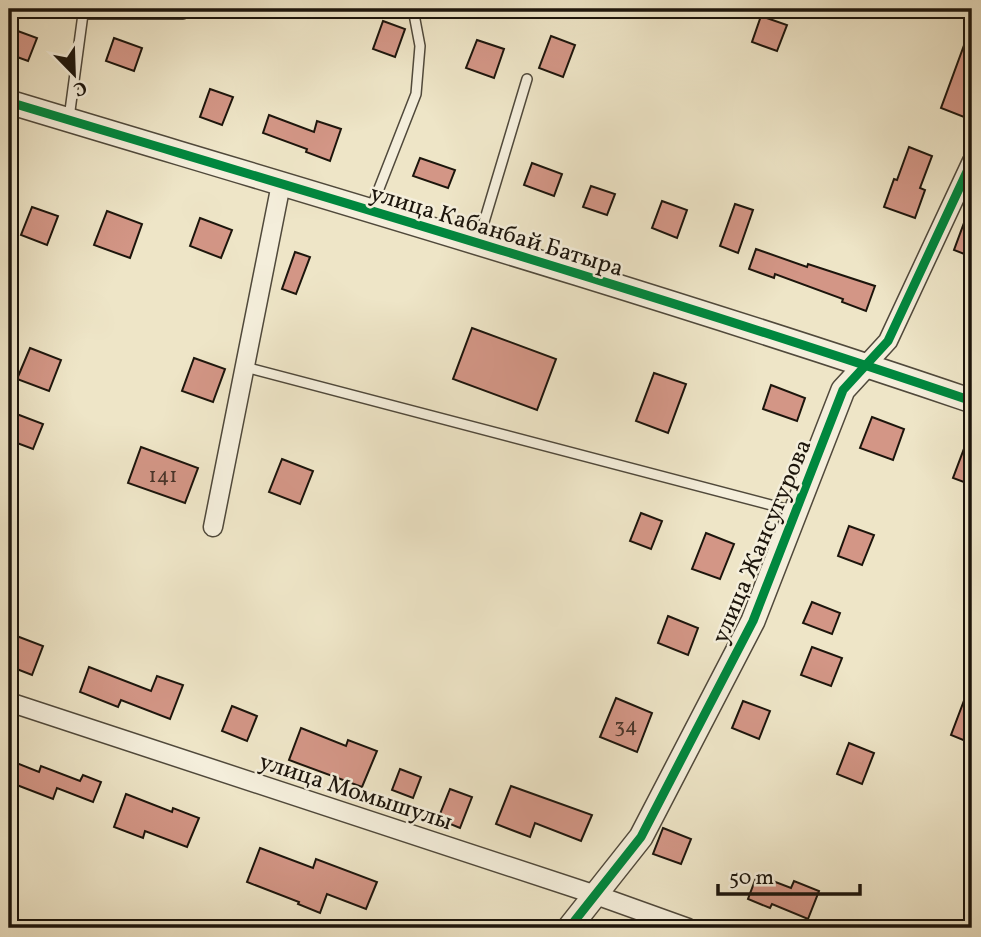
<svg xmlns="http://www.w3.org/2000/svg" width="981" height="937" viewBox="0 0 981 937" font-family="Vollkorn,serif">
  <style>
    .building { fill: #d39686; stroke: #1c150c; stroke-width: 2 }
    .lines { fill: none; stroke-linecap: round; stroke-linejoin: round }
    .service-casing { stroke: #50493b; stroke-width: 12 }
    .minor-casing { stroke: #50493b; stroke-width: 21 }
    .tertiary-casing { stroke: #50493b; stroke-width: 26 }
    .service { stroke: #f4eedb; stroke-width: 9 }
    .minor { stroke: #f4eedb; stroke-width: 18 }
    .tertiary { stroke: #f4eedb; stroke-width: 23 }
    .cycleway-casing { stroke: #f4eedb; stroke-width: 13 }
    .cycleway { stroke: #00873e; stroke-width: 9 }
    .labels { text-anchor: middle; stroke-width: 5; stroke-linejoin: round; paint-order: stroke }
    .number-label { font-size: 21px; fill: #4a352a }
    .street-label { font-size: 24px; fill: #1c150c; stroke: #f4eedb }
  </style>
  <rect width="100%" height="100%" fill="#eee5c7"/>
  <filter id="stains"><feTurbulence type="fractalNoise" baseFrequency=".00286" numOctaves="4"/><feColorMatrix values="0 0 0 0 .2 0 0 0 0 .09 0 0 0 0 .02 0 0 0 .5 -.17"/></filter>
  <radialGradient id="worn" r=".72"><stop offset=".6" stop-color="#630" stop-opacity="0"/><stop offset="1" stop-color="#630" stop-opacity=".3"/></radialGradient>
  <g class="building">
    <path d="M761,16L787,25L777,51L752,42Z"/>
    <path d="M383,21L405,29L395,57L373,49Z"/>
    <path d="M970,29H972V96L964,117L941,108Z"/>
    <path d="M15,30L37,38L28,61L9,54Z"/>
    <path d="M551,36L575,45L563,77L539,68Z"/>
    <path d="M114,38L142,48L134,71L106,61Z"/>
    <path d="M477,40L504,49L494,78L466,68Z"/>
    <path d="M210,89L233,97L222,125L200,117Z"/>
    <path d="M269,115L314,132L317,121L341,129L330,161L306,152L307,149L263,133Z"/>
    <path d="M909,147L932,156L920,188L925,190L915,218L884,207L894,179L897,180Z"/>
    <path d="M420,158L455,170L448,188L413,176Z"/>
    <path d="M532,163L562,174L554,196L524,185Z"/>
    <path d="M591,186L615,194L607,215L583,207Z"/>
    <path d="M662,201L687,210L677,238L652,228Z"/>
    <path d="M735,204L753,210L738,253L720,246Z"/>
    <path d="M971,204H972V257L954,250Z"/>
    <path d="M32,207L58,216L47,245L21,235Z"/>
    <path d="M107,211L142,224L130,258L94,245Z"/>
    <path d="M200,218L232,230L221,258L190,246Z"/>
    <path d="M756,249L807,267L808,264L875,286L866,311L842,302L843,299L775,274L774,278L749,269Z"/>
    <path d="M295,252L310,257L296,294L282,289Z"/>
    <path d="M472,328L556,359L537,410L453,379Z"/>
    <path d="M30,348L61,360L49,391L17,379Z"/>
    <path d="M194,358L225,369L213,402L182,391Z"/>
    <path d="M654,373L686,384L668,433L636,421Z"/>
    <path d="M771,385L805,398L797,421L763,409Z"/>
    <path d="M14,413L43,424L33,449L9,440V425Z"/>
    <path d="M872,417L904,429L893,460L860,448Z"/>
    <path d="M971,430H972V485L953,478Z"/>
    <path d="M141,447L198,468L185,503L128,483Z"/>
    <path d="M282,459L313,471L300,504L269,492Z"/>
    <path d="M641,513L662,521L651,549L630,541Z"/>
    <path d="M849,526L874,535L862,565L838,556Z"/>
    <path d="M706,533L734,544L720,579L692,569Z"/>
    <path d="M812,602L840,613L832,634L803,623Z"/>
    <path d="M668,616L698,628L688,655L658,643Z"/>
    <path d="M14,635L43,646L32,675L9,666V649Z"/>
    <path d="M812,647L842,658L831,686L801,675Z"/>
    <path d="M89,667L151,691L157,676L183,685L170,719L121,700L118,707L80,692Z"/>
    <path d="M971,682L972,731L968,742L951,735Z"/>
    <path d="M616,698L652,713L637,752L600,737Z"/>
    <path d="M743,701L770,711L759,739L732,728Z"/>
    <path d="M232,706L257,716L247,741L222,731Z"/>
    <path d="M301,728L346,746L348,740L377,751L362,787L289,760Z"/>
    <path d="M849,743L874,753L862,784L837,774Z"/>
    <path d="M9,760L39,772L41,766L80,781L83,775L101,782L93,802L57,788L53,799L9,782Z"/>
    <path d="M400,769L421,777L413,798L392,790Z"/>
    <path d="M511,786L592,815L581,841L535,823L530,837L496,824Z"/>
    <path d="M450,789L472,797L460,828L438,819Z"/>
    <path d="M126,794L172,812L173,808L199,818L187,847L145,831L143,838L114,827Z"/>
    <path d="M663,828L691,839L681,864L653,854Z"/>
    <path d="M260,848L313,868L316,859L377,882L366,909L327,894L320,913L298,904L299,902L247,882Z"/>
    <path d="M757,875L791,888L794,881L819,891L808,919L772,904L770,908L748,899Z"/>
  </g>
  <g class="lines">
    <defs>
      <g id="service">
        <path d="M69,118L83,14H183"/>
        <path d="M371,209L416,94L420,46L413,9"/>
        <path d="M478,242L527,79"/>
        <path d="M245,367L794,511"/>
      </g>
      <g id="minor">
        <path d="M866,365L888,341L972,161"/>
        <path d="M213,527L281,184"/>
        <path d="M9,702L596,895L688,928"/>
      </g>
      <g id="tertiary">
        <path d="M9,102C331,199 654,293 972,401"/>
        <path d="M569,928L641,837L753,621L843,390L866,365"/>
      </g>
    </defs>
    <use href="#service" class="service-casing"/>
    <use href="#minor" class="minor-casing"/>
    <use href="#tertiary" class="tertiary-casing"/>
    <use href="#service" class="service"/>
    <use href="#minor" class="minor"/>
    <use href="#tertiary" class="tertiary"/>
    <defs>
      <g id="cycleway">
        <path d="M9,102C331,199 654,293 972,401"/>
        <path d="M569,928L641,837L753,621L843,390L888,341L972,161"/>
      </g>
    </defs>
    <use href="#cycleway" class="cycleway-casing"/>
    <use href="#cycleway" class="cycleway"/>
  </g>
  <g class="labels">
    <g class="number-label">
      <text x="163" y="482">141</text>
      <text x="626" y="732">34</text>
    </g>
    <g class="street-label">
      <text transform="translate(497 230) rotate(17)" y="8">улица Кабанбай Батыра</text>
      <text transform="translate(761 541) rotate(-67)" y="8">улица Жансугурова</text>
      <text transform="translate(356 791) rotate(18)" y="8">улица Момышулы</text>
    </g>
  </g>
  <rect width="981" height="937" fill="none" stroke="#eee5c7" stroke-width="35"/>
  <rect x="10" y="10" width="960" height="916" fill="none" stroke="#1c150c" stroke-width="3.5"/>
  <rect x="18" y="18" width="946" height="902" fill="none" stroke="#1c150c" stroke-width="2"/>
  <g transform="translate(74 74) rotate(157)" stroke="#f4eedb" stroke-width="5" paint-order="stroke">
  <path d="M0-5L12 26L0 18L-12 26Z" fill="#1c150c"/>
  <text y="-10" font-size="19" font-weight="bold" text-anchor="middle" fill="#1c150c">С</text>
  </g>
  <path d="M718 884v10h142v-10" fill="none" stroke="#1c150c" stroke-width="3.5"/>
  <text x="729" y="884" font-size="21" fill="#1c150c" stroke="#f4eedb" stroke-width="5" paint-order="stroke">50 m</text>
  <rect width="100%" height="100%" filter="url(#stains)"/>
  <rect width="100%" height="100%" fill="url(#worn)"/>
</svg>
